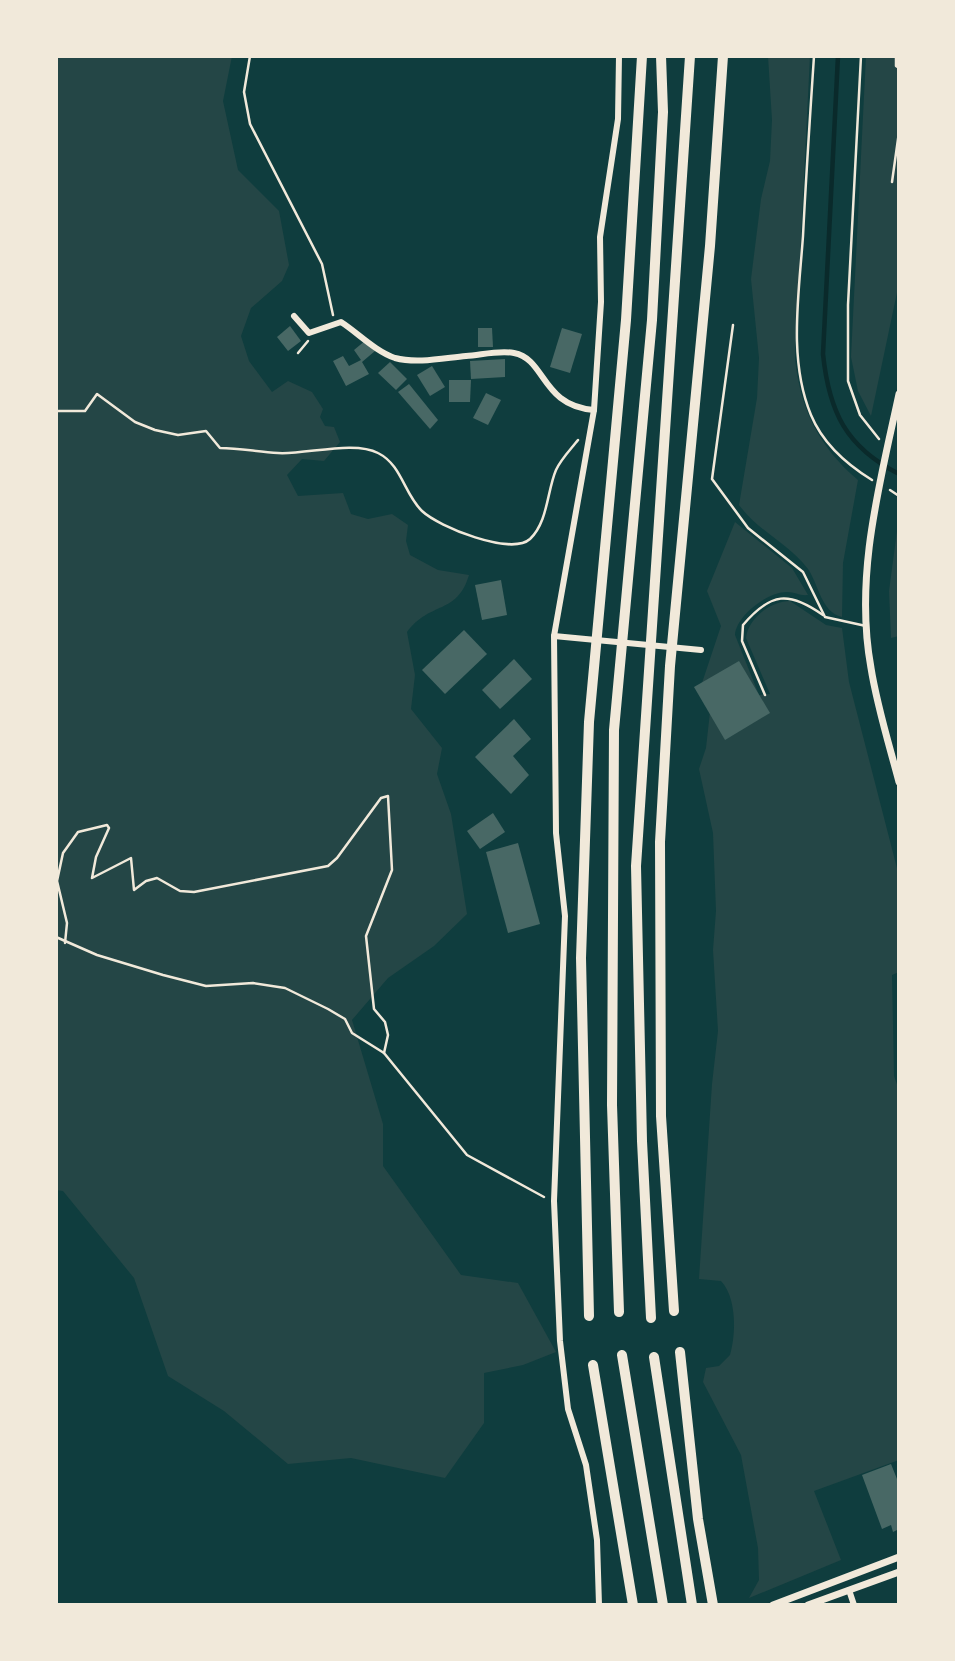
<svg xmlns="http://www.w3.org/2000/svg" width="955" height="1661" viewBox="0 0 955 1661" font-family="'Nunito Sans',sans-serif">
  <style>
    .green { fill: #244646 }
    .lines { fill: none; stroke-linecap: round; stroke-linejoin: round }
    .stream { stroke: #0a2a2b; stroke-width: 4.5 }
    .building { fill: #486865 }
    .path { stroke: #f1e9da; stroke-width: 2.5 }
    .service { stroke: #f1e9da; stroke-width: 2.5 }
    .minor { stroke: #f1e9da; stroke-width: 6 }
    .tertiary { stroke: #f1e9da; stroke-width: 7 }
    .motorway { stroke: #f1e9da; stroke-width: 10 }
  </style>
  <rect width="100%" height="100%" fill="#0f3d3e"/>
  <g class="green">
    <path d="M56,56H232L223,101L238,170L279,211L289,265L282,281L251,308L241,336L249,361L272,392L288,381L312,392L323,409L320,417L325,426L334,427L340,442L324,461L302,459L287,475L298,496L343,493L351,514L368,519L392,514L408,525L406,541L410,555L438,570L469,575C457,615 430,601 407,632L415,675L411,709L442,748L437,774L451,814L467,914L434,946L388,978L352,1020L383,1124V1166L461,1275L518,1283L556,1352L523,1365L484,1373V1423L445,1478L351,1458L288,1464L224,1411L168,1376L134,1278L63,1191L56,1190Z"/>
    <path d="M768,56H810L795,358C800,409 819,447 858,480L843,563L842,617C821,612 819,585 808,569C789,544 758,531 739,505L757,398L759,358L751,279L761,199L770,161L772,120Z"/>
    <path d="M866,56H899V283L871,416L858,391L851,357Z"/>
    <path d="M899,516V636L891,638L889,591Z"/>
    <path d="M735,522L792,568L808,595C800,596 795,592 787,592C767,592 736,616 735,635L759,695L770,694L746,638C748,618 771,601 790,601L826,625L842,628L849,682L899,876V972L892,975L894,1076L899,1090V1460L814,1491L841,1560L749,1598L759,1580L758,1548L741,1455L703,1382L706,1368L719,1366L730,1355C736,1334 737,1298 721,1281L699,1279L712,1084L718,1031L713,950L716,911L713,833L699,769L706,748L710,712L699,692L721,626L707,591Z"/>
  </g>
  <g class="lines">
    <path class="stream" d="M838,56L823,354C829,412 846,447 899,474"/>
  </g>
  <g class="building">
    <path d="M290,326L301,341L288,351L277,337Z"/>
    <path d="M478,328H492L493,347H478Z"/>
    <path d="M562,328L582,334L570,373L550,367Z"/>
    <path d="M366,340L375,351L362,362L369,374L346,386L333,361L343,356L349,366L361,360L354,350Z"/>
    <path d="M505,359V377L471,379L470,361Z"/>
    <path d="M390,362L407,379L396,390L378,373Z"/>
    <path d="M432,366L445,387L430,396L417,375Z"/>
    <path d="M449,380H471L470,402H449Z"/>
    <path d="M409,384L438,420L430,429L398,392Z"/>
    <path d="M486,393L501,400L488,425L473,418Z"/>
    <path d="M501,580L507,615L482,620L475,585Z"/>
    <path d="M464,630L487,654L445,694L422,670Z"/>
    <path d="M514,659L532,679L500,709L482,690Z"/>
    <path d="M739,661L770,713L725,740L694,687Z"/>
    <path d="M514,719L531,739L513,756L529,775L511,794L475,757Z"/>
    <path d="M493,813L505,832L480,849L467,831Z"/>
    <path d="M518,843L540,924L508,933L486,852Z"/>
    <path d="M891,1464L899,1484V1529L893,1532L891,1525L882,1529L862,1475Z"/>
  </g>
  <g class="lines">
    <g class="path">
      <path d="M250,56L244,92L250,124L322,264L333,315"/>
      <path d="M814,56C810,116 806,176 803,236C799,294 788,360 811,415C823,444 846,464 872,480"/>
      <path d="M861,56L848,305V381L860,415L879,439"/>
      <path d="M896,56V66L899,68"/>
      <path d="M892,182L899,132"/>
      <path d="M298,353L308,341"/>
      <path d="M56,411H85L97,394L135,422L155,430L178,435L206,431L220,448C240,448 258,452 278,453C305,455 354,440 378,453C402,465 404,494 422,511C439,527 511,556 530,539C548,522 547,491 556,470C561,459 571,449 578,440"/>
      <path d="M890,490L899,496"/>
      <path d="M56,937L97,955L163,975L206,986L253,983L285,988L328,1009L345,1019L352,1033L384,1053L467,1155L544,1197"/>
      <path d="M65,943L67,923L57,881L63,853L78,832L107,825L109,828L96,857L92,878L131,858L134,890L146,881L157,878L180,891L194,892L328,866L337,858L381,798L388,796L392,870L366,936L374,1009L385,1022L388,1035L384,1053"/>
    </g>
    <g class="service">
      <path d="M733,325L712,479L748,528L803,572L825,617L866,626"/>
      <path d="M765,695L742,641L743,625C771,592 789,591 823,615"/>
    </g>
    <g class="minor">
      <path d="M294,316L309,333L341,322C358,333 375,351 395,358C417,364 444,358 466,356C481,355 499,350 514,353C546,359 541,406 594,410"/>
      <path d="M554,636L701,650"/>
      <path d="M849,1590L854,1605"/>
      <path d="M599,1605L597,1540L586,1465L568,1409L560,1341L554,1201L565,916L556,833L554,636L594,410L601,302L600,237L618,119L619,56"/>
    </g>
    <g class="tertiary">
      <path d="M899,394C880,483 854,576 871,668C877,706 889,744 899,782"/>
      <path d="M773,1605L899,1557"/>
      <path d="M808,1605L899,1572"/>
    </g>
    <g class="motorway">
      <path d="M674,1311L661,1116L660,842L670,666L710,246L723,56"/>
      <path d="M619,1312L612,1105L614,730L652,320L663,112L661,56"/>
      <path d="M589,1316L581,958L589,722L626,320L642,56"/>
      <path d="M651,1318L642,1141L636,866L690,56"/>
      <path d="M680,1352L698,1519L713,1605"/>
      <path d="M622,1355L663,1605"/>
      <path d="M654,1357L692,1605"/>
      <path d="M593,1365L633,1605"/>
    </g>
  </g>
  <rect width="955" height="1661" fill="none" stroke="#f1e9da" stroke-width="116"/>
</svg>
